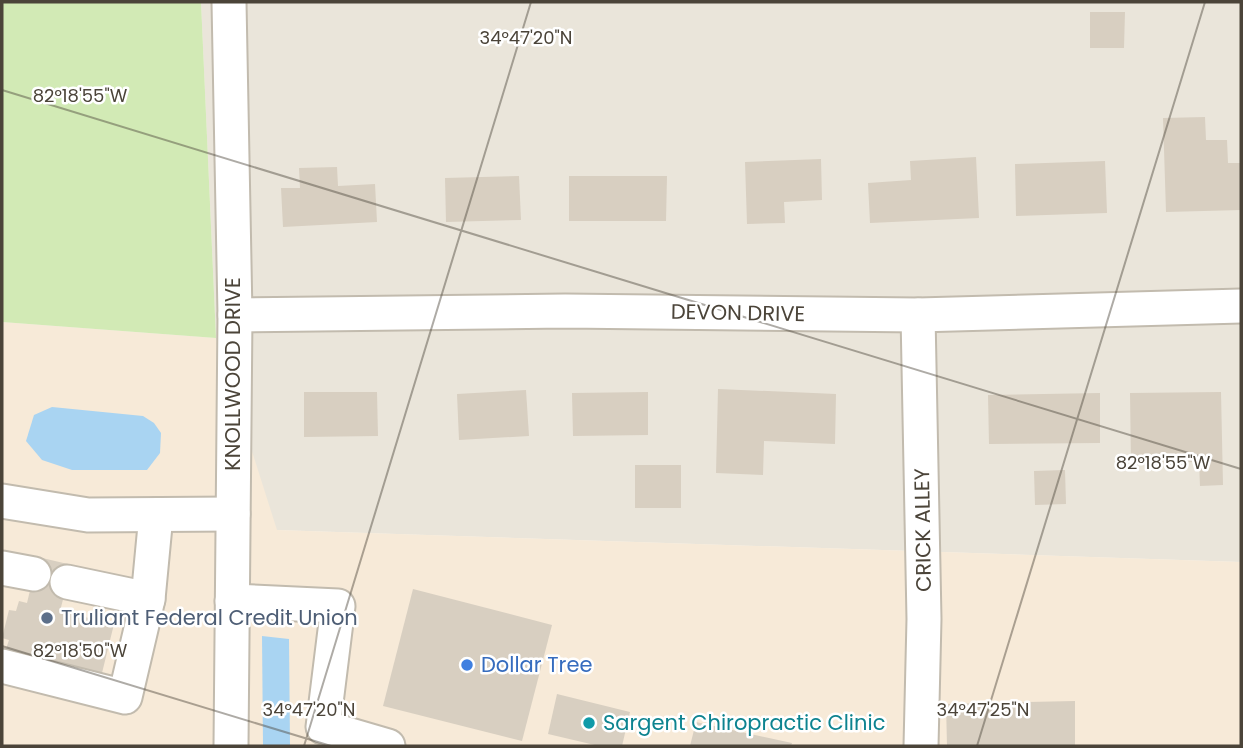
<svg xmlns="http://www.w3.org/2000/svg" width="1243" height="748" viewBox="0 0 1243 748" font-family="Poppins,sans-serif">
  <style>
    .residential { fill: #eae5da }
    .commercial { fill: #f7ead8 }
    .green { fill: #d2eab5 }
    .water { fill: #a9d4f2 }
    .building { fill: #d8cfc1 }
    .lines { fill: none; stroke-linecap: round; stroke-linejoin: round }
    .minor-casing { stroke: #c2bbae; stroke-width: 37 }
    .minor { stroke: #fff; stroke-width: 33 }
    .ticks { fill: none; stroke: #4b4439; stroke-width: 2; stroke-opacity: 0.45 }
    .service-dot { fill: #5c6f8a; stroke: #fff; stroke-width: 2.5 }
    .shop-dot { fill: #3f7fe0; stroke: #fff; stroke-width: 2.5 }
    .culture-dot { fill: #0f9aa8; stroke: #fff; stroke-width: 2.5 }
    .labels { text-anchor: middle; stroke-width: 5; stroke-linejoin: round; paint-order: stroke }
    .street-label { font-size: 21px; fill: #4b4439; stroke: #fff }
    .service-label { font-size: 21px; fill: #4e5e75; stroke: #fff; text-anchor: start }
    .shop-label { font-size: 21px; fill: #366cbe; stroke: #fff; text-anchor: start }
    .culture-label { font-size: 21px; fill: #0d838f; stroke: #fff; text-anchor: start }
    .ticks-label { font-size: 18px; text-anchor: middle; fill: #4b4439; stroke: #fff; stroke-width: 5; stroke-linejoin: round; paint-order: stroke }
  </style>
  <rect width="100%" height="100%" fill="#f6f3ec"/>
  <path class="residential" d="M201,2H1241V562L276,530L216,338Z"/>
  <path class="commercial" d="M2,322L216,338L277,530L1241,562V746H2Z"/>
  <path class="green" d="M2,2H201L216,338L2,322Z"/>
  <g class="water">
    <path d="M52,407L143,416L154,423L161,433L160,453L147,470H72L42,460L26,441L34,415Z"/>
    <path d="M262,636L289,639L290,746H263Z"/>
  </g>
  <g class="building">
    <path d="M1090,12H1125L1124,48H1090Z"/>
    <path d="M1205,117L1206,140H1227L1228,163H1241V210L1166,212L1163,118Z"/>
    <path d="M976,157L979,218L870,223L868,183L911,180L910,161Z"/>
    <path d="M821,159L822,200L784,202L785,223L747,224L745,162Z"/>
    <path d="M1105,161L1107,213L1016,216L1015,164Z"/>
    <path d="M337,167L338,186L375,184L377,222L283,227L281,188H300L299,168Z"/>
    <path d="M519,176L521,220L446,222L445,178Z"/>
    <path d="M569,176H667L666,221H569Z"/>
    <path d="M718,389L836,394L835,444L764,441L763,475L716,473Z"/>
    <path d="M526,390L529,436L459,440L457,394Z"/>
    <path d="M304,392H377L378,436L304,437Z"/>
    <path d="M648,392V435L573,436L572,393Z"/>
    <path d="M1221,392L1223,485L1200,486L1199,462L1131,463L1130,393Z"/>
    <path d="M1100,393V443L989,444L988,395Z"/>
    <rect x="635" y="465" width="46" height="43"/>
    <path d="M1065,470L1066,504L1035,505L1034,471Z"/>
    <path d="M38,557L72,565L60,611L114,624L102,673L6,649L9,640L2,638L9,610L16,611L19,601L27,603Z"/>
    <path d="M413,589L552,625L522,741L383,706Z"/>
    <path d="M557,694L630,712L622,746H599L548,734Z"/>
    <path d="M1075,701V746H947L946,704Z"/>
    <path d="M696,722L792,743L791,746H690Z"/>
  </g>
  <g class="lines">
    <defs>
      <g id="minor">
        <path d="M229,2L235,315L231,746"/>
        <path d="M235,315L565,311L918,315L1241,306"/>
        <path d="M918,315L924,619L921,746"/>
        <path d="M2,501L88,515L233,514"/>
        <path d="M2,568L34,574"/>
        <path d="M67,582L148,599"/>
        <path d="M232,601L338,606L323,727L388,746"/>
        <path d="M2,666L125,697L148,599L156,515"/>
      </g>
    </defs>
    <use href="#minor" class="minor-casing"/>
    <use href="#minor" class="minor"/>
  </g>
  <path class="ticks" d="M2,90L1241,469M2,646L331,746M304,746L531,2M977,746L1205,2"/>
  <circle class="service-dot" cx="47" cy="618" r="7"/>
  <circle class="shop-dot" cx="467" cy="665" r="7"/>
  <circle class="culture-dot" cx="589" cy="723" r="7"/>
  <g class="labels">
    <g class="street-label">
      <text transform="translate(738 313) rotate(1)" y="7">DEVON DRIVE</text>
      <text transform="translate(233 374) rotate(-90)" y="7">KNOLLWOOD DRIVE</text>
      <text transform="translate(923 530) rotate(-91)" y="7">CRICK ALLEY</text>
    </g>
    <g class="service-label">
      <text x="61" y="625">Truliant Federal Credit Union</text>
    </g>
    <g class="shop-label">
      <text x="481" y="672">Dollar Tree</text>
    </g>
    <g class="culture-label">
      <text x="603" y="730">Sargent Chiropractic Clinic</text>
    </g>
  </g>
  <g class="ticks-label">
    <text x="526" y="44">34°47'20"N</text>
    <text x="80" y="102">82°18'55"W</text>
    <text x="1163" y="469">82°18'55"W</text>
    <text x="80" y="657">82°18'50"W</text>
    <text x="309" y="716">34°47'20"N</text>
    <text x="983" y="716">34°47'25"N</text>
  </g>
  <rect width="1243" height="748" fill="none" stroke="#4b4439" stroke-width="7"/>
</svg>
